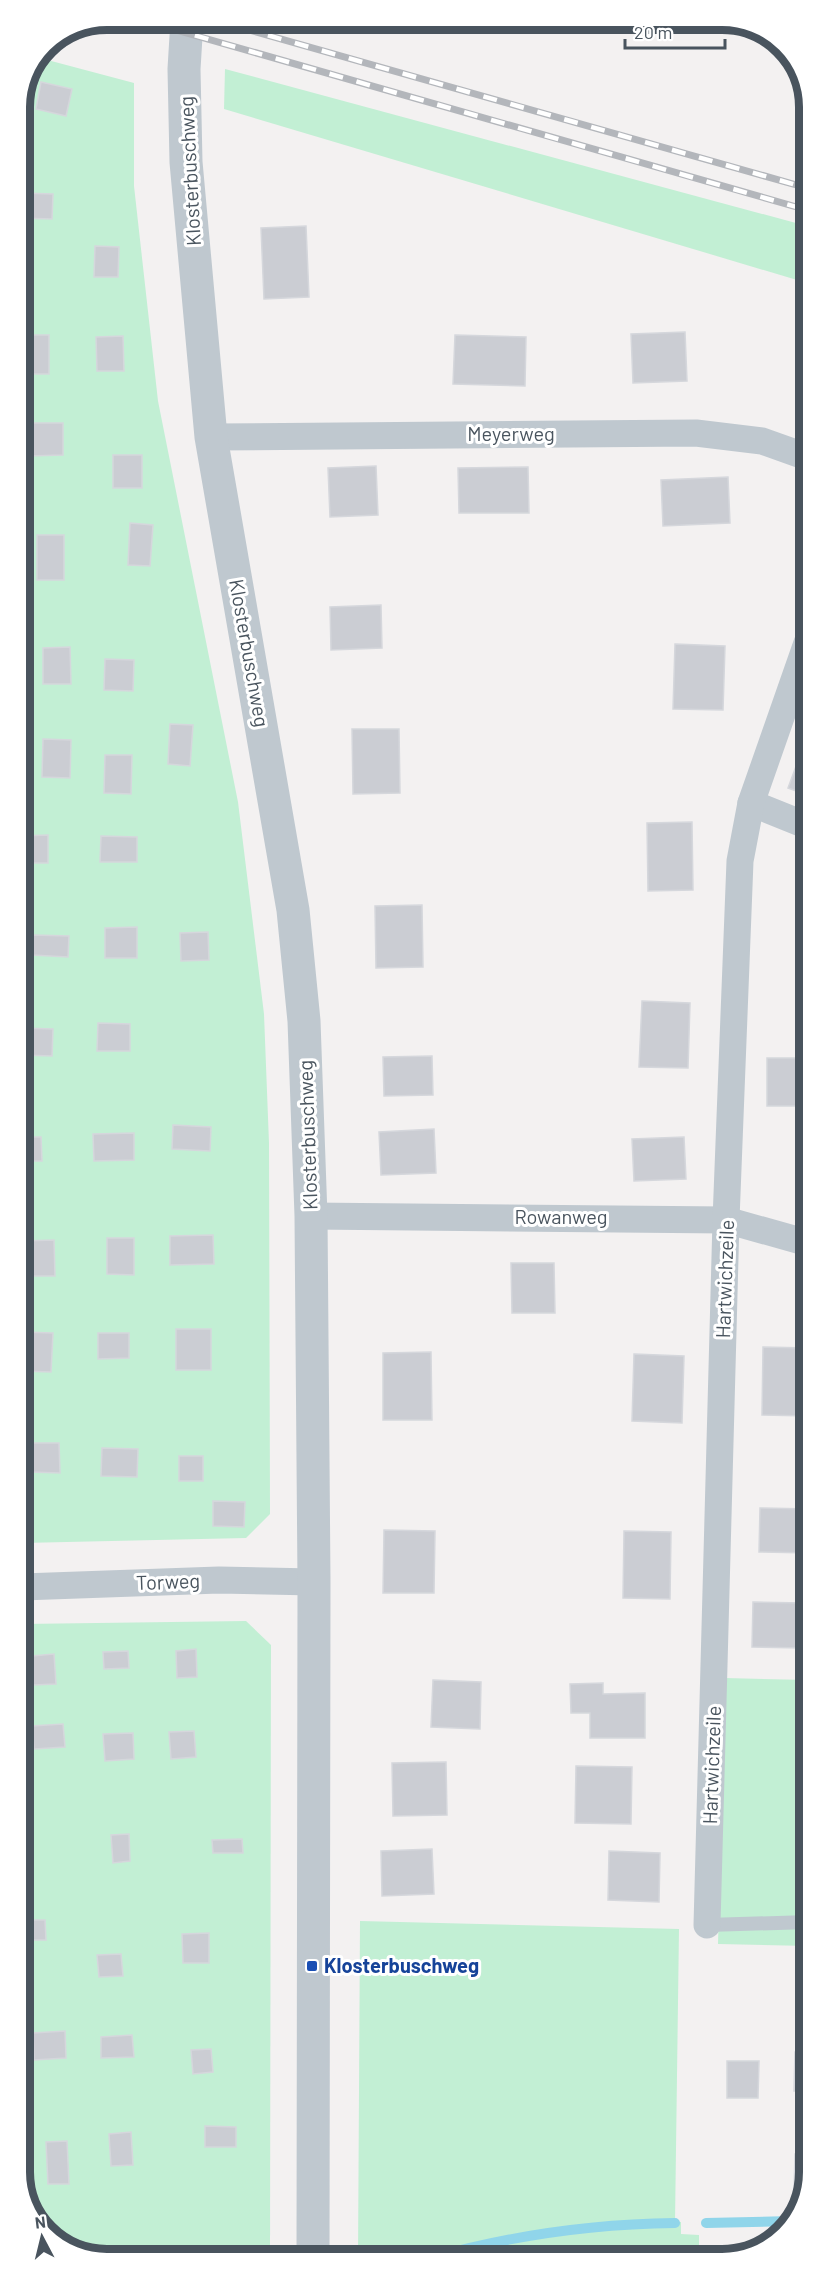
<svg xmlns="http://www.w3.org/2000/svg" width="829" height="2279" viewBox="0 0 829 2279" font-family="Barlow,sans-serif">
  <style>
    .green { fill: #c2efd4 }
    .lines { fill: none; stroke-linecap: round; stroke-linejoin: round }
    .stream { stroke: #90d5ea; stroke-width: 10 }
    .building { fill: #cbcdd3; stroke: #d5d7dc; stroke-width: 1.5 }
    .service { stroke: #bfc8cf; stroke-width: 14 }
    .minor { stroke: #bfc8cf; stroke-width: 27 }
    .tertiary { stroke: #bfc8cf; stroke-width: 33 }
    .rail-casing { stroke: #b3b6bb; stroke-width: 7 }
    .rail { stroke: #fff; stroke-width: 4.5; stroke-dasharray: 14; stroke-linecap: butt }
    .transit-dot { fill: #1a4fb4; stroke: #fff; stroke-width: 2 }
    .labels { text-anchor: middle; stroke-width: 6; stroke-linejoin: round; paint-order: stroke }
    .street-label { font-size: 20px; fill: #49545e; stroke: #fff }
    .transit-label { font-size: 20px; font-weight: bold; fill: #164399; stroke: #fff; text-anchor: start }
    .rim { fill: none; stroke: #49545e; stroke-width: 8 }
  </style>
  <rect width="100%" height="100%" fill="#f3f1f1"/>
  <g class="green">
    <path d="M40,58L134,83V186L158,401L238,802L264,1014L269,1143L270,1514L246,1538L22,1543L20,102Z"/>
    <path d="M225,69L807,226V283L224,109Z"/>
    <path d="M246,1621L271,1645L270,2259H101L50,2238L23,2195L22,1624Z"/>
    <path d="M725,1678L809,1680V1946L718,1944Z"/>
    <path d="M360,1921L679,1929L675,2222H681V2234L699,2235V2257L358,2258Z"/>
  </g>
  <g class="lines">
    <g class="stream">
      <path d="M706,2223L793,2221"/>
      <path d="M431,2258C509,2236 593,2224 675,2223"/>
    </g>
  </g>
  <g class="building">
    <path d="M41,82L72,89L66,116L36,109Z"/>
    <path d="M20,193L53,194L52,219L20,218Z"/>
    <path d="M306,226L309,297L264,299L261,228Z"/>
    <path d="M95,246L119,247L118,277H94Z"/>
    <path d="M685,332L687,381L633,383L631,334Z"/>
    <path d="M21,335H49V374H22Z"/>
    <path d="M455,335L526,337L525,386L453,384Z"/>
    <path d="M123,336L124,371H97L96,337Z"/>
    <path d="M27,423H63V455L28,456Z"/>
    <rect x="113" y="455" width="29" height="33"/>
    <path d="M376,466L378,515L330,517L328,468Z"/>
    <path d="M528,467L529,513H459L458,468Z"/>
    <path d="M728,477L730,523L663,526L661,480Z"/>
    <path d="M130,523L153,525L150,566L128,565Z"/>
    <rect x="37" y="535" width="27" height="45"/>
    <path d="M381,605L382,648L331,650L330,607Z"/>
    <path d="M675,644L725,646L723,710L673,709Z"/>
    <path d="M70,647L71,684H43V648Z"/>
    <path d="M105,659L134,660L133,691L104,690Z"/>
    <path d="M170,724L193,725L190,766L168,764Z"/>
    <path d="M352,729H399L400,793L353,794Z"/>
    <path d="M43,739L71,740L70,778L42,777Z"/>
    <path d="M805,742L807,743V795L788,788Z"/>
    <path d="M105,755H132L131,794L104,793Z"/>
    <path d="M692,822L693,890L648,891L647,823Z"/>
    <path d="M48,835V863H21V836Z"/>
    <path d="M101,836L137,837V862H100Z"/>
    <path d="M422,905L423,967L376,968L375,906Z"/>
    <path d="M137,927V958H105V928Z"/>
    <path d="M208,932L209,960L181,961L180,933Z"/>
    <path d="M33,935L69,936L68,957L32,955Z"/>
    <path d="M642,1001L690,1003L688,1068L639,1067Z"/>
    <path d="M98,1023L130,1024V1051H97Z"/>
    <path d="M21,1028L53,1029L52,1056L21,1055Z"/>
    <path d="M432,1056L433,1095L384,1096L383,1057Z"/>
    <rect x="767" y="1058" width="41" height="48"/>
    <path d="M173,1125L211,1127L210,1151L172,1149Z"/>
    <path d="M434,1129L436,1173L381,1175L379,1132Z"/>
    <path d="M134,1133V1160L94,1161L93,1134Z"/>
    <path d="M26,1137H41L42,1161H27Z"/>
    <path d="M684,1137L686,1179L634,1181L632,1139Z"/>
    <path d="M213,1235L214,1264L170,1265V1236Z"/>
    <path d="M107,1238H134V1275L107,1274Z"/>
    <path d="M54,1240L55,1276H22V1241Z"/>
    <path d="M511,1263H554L555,1313H512Z"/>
    <rect x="176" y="1329" width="35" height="41"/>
    <path d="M21,1332L53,1333L51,1372L21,1371Z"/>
    <path d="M98,1333H129V1358L98,1359Z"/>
    <path d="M763,1347L808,1348V1416L762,1415Z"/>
    <path d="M431,1352L432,1420H383V1353Z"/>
    <path d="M634,1354L684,1356L682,1423L632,1421Z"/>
    <path d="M30,1443H59L60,1473L30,1472Z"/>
    <path d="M102,1448L138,1449L137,1477L101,1476Z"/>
    <rect x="179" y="1456" width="24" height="25"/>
    <path d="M213,1501L245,1502L244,1527L213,1526Z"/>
    <path d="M760,1508L809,1509V1553L759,1552Z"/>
    <path d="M384,1530L435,1531L434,1593H383Z"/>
    <path d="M624,1531L671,1532L670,1599L623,1598Z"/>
    <path d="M753,1602L803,1603L802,1648L752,1647Z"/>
    <path d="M196,1649L197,1677L177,1678L176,1651Z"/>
    <path d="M128,1651L129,1668L104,1669L103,1652Z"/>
    <path d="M54,1654L56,1684L33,1685L32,1656Z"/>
    <path d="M433,1680L481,1682L480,1729L431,1727Z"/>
    <path d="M603,1683V1694L645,1693V1738H590V1713H571L570,1684Z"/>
    <path d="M63,1724L65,1747L34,1749L32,1726Z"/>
    <path d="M194,1731L196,1757L171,1759L169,1732Z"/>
    <path d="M133,1733L134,1759L105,1761L103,1734Z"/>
    <path d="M446,1762L447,1815L393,1816L392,1763Z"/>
    <path d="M576,1766L632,1767L631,1824L575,1823Z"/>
    <path d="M129,1834L130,1861L113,1863L111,1835Z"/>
    <path d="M242,1839L243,1853H213L212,1840Z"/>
    <path d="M432,1849L434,1894L382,1896L381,1851Z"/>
    <path d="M609,1851L660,1853L659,1902L608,1900Z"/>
    <path d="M22,1920H45L46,1940H22Z"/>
    <path d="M209,1933V1963H183L182,1934Z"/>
    <path d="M121,1954L123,1976L99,1977L97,1955Z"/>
    <path d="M65,2031L66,2058L34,2060L33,2033Z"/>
    <path d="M132,2035L134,2057L101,2058V2037Z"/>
    <path d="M211,2049L213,2072L193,2074L191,2050Z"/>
    <path d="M795,2052L809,2053V2091H794Z"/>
    <path d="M727,2061H759L758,2098H727Z"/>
    <path d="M205,2126L236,2127V2147H205Z"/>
    <path d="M131,2132L133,2165L111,2166L109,2134Z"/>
    <path d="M67,2141L69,2184H48L46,2142Z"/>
    <path d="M795,2154L809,2155V2172L802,2193H794Z"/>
    <path d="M225,2254V2259H204V2255Z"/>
  </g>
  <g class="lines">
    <path class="service" d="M707,1925L809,1922"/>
    <g class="minor">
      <path d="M211,437L696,433L762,441L807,457"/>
      <path d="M751,803L808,826"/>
      <path d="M311,1216L726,1220L808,1243"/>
      <path d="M22,1587L219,1580L314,1582"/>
      <path d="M707,1925L726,1220L740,861L751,803L807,643"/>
    </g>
    <path class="tertiary" d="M187,20L184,69L186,162L211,437L293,910L304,1021L311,1216L314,1582L313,2258"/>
    <defs>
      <g id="rail">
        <path d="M141,20L807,210"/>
        <path d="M214,20L807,188"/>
      </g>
    </defs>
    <use href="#rail" class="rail-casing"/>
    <use href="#rail" class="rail"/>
  </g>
  <rect class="transit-dot" x="306" y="1960" width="12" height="12" rx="3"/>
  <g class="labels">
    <g class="street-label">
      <text transform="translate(190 171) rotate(-93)" y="7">Klosterbuschweg</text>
      <text x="511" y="441">Meyerweg</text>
      <text transform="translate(249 653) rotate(80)" y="7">Klosterbuschweg</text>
      <text transform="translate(308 1135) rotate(-92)" y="7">Klosterbuschweg</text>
      <text x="561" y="1224">Rowanweg</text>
      <text transform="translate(725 1279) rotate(-88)" y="7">Hartwichzeile</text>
      <text transform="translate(168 1582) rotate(-2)" y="7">Torweg</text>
      <text transform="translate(712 1765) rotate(-88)" y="7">Hartwichzeile</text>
    </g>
    <g class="transit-label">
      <text x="324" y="1973">Klosterbuschweg</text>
    </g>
  </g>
  <path d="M0 0H829V2279H0ZM107 30H722A77 77 0 0 1 799 107V2172A77 77 0 0 1 722 2249H107A77 77 0 0 1 30 2172V107A77 77 0 0 1 107 30Z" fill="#fff" fill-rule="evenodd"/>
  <path class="rim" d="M107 30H722A77 77 0 0 1 799 107V2172A77 77 0 0 1 722 2249H107A77 77 0 0 1 30 2172V107A77 77 0 0 1 107 30Z"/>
  <g transform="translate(42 2237) rotate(353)" stroke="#ffffff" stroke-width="4.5" paint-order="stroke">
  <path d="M0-4.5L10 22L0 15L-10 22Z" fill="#49545e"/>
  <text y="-9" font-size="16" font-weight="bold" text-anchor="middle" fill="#49545e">N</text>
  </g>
  <path d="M625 39v9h100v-9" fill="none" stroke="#49545e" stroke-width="3"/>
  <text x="634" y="39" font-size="18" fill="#49545e" stroke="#ffffff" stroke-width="4.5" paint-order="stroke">20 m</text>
</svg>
